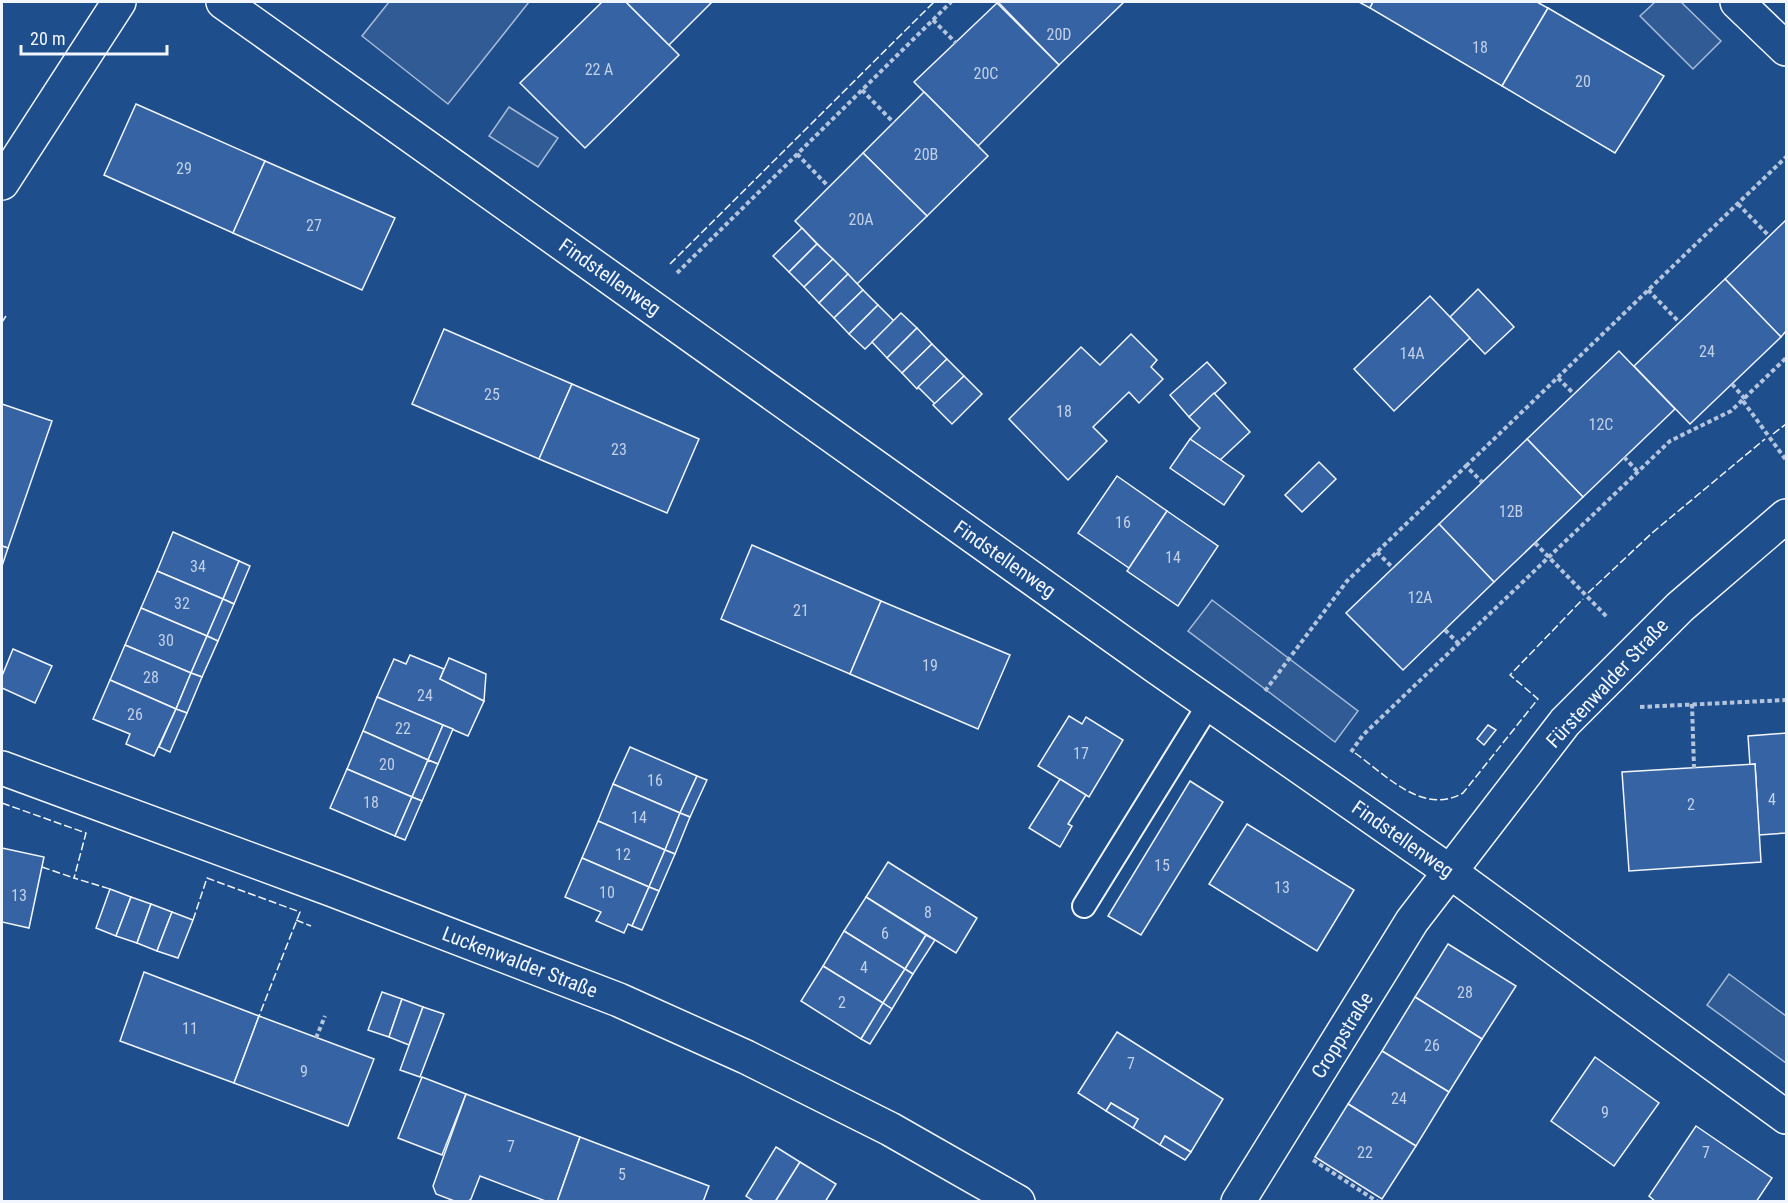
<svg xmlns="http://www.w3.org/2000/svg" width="1788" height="1203" viewBox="0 0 1788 1203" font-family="'Roboto Condensed',sans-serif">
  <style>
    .built { fill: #305b95; stroke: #a8bbd7; stroke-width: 1.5 }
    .building { fill: #3563a3; stroke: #f2f6ff; stroke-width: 1.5 }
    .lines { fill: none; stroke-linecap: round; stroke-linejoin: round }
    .service-casing { stroke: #f2f6ff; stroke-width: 26 }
    .minor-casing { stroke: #f2f6ff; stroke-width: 36 }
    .path { stroke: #b3c4dc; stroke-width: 4; stroke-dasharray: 4.5 3; stroke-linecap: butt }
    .service { stroke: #1f4e8c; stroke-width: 22 }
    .minor { stroke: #1f4e8c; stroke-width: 33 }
    .fence { stroke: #f2f6ff; stroke-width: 1.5; stroke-dasharray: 8 3; stroke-linecap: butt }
    .labels { text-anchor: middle; stroke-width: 4.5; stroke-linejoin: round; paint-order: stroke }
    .number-label { font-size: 16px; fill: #c3d1e8 }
    .street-label { font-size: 20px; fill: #f2f6ff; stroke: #1f4e8c }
  </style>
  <rect width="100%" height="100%" fill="#1f4e8c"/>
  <g class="built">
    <path d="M389,2H529L448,104L362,36Z"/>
    <path d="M1655,2H1681L1721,41L1693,69L1640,16Z"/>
    <path d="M509,107L558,138L538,167L489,136Z"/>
    <path d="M1212,600L1358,711L1335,742L1188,631Z"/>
    <path d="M1729,974L1786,1016V1063L1707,1005Z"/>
  </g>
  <g class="building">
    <path d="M602,2H626L679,55L585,148L520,83Z"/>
    <path d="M626,2H712L669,45Z"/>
    <path d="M998,2H1124L1059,65Z"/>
    <path d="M1359,2H1373L1370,8Z"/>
    <path d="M1373,2H1537L1548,8L1502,86L1370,8Z"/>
    <path d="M997,3L1059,65L978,146L914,82Z"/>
    <path d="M1548,8L1664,76L1615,153L1502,86Z"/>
    <path d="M924,92L988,156L927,216L863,153Z"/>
    <path d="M136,104L265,161L233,233L104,175Z"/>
    <path d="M863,153L927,216L857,284L795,221Z"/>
    <path d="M265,161L395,218L362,290L233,233Z"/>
    <path d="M1786,220V331L1781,337L1725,279Z"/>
    <path d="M802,228L817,244L789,272L773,256Z"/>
    <path d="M817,244L833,259L804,287L789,272Z"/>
    <path d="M833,259L848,274L819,303L804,287Z"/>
    <path d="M848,274L863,290L834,318L819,303Z"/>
    <path d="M1725,279L1781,337L1690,424L1634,366Z"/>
    <path d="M1478,289L1514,327L1485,354L1450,317Z"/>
    <path d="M863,290L878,305L849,334L834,318Z"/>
    <path d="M1430,296L1470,338L1394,411L1354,369Z"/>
    <path d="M878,305L894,321L865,349L849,334Z"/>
    <path d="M901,313L917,328L887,358L872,342Z"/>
    <path d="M917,328L932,344L902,373L887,358Z"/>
    <path d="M444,329L572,384L539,459L412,404Z"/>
    <path d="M1131,334L1157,360L1151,367L1163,379L1139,403L1129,392L1093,427L1107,441L1068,480L1009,419L1081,347L1100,365Z"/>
    <path d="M932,344L947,359L917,389L902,373Z"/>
    <path d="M1619,351L1675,409L1583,497L1527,439Z"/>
    <path d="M947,359L964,376L935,404L918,387Z"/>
    <path d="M1207,362L1226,383L1189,417L1170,395Z"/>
    <path d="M964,376L982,394L952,424L933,405Z"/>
    <path d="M572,384L699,439L667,513L539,459Z"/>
    <path d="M1214,393L1250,432L1220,460L1190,439L1200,428L1189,417Z"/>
    <path d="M2,404L52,421L8,548L2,546Z"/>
    <path d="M1190,439L1244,476L1224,505L1170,468Z"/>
    <path d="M1527,439L1583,497L1494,582L1439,524Z"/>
    <path d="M1319,462L1336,479L1302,512L1285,495Z"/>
    <path d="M1117,476L1167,511L1129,568L1078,533Z"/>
    <path d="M1167,511L1218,546L1178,606L1127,571Z"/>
    <path d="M1439,524L1494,582L1403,670L1346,613Z"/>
    <path d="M173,532L239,561L223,599L157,571Z"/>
    <path d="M752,545L881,601L850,674L721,619Z"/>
    <path d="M2,546L8,548L2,566Z"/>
    <path d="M239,561L250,566L234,604L223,599Z"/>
    <path d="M157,571L223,599L207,636L141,608Z"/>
    <path d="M223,599L234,604L218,641L207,636Z"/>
    <path d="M881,601L1010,655L978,729L850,674Z"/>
    <path d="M141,608L207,636L191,673L125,645Z"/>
    <path d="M207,636L218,641L202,677L191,673Z"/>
    <path d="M125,645L191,673L176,709L110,680Z"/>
    <path d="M13,649L52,666L35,703L2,688V676Z"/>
    <path d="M410,655L444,669L440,679L484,701L468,736L377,697L394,659L406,664Z"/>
    <path d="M449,658L486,674L484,701L440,679Z"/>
    <path d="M191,673L202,677L187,713L176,709Z"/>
    <path d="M110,680L176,709L154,756L126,744L130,734L93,719Z"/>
    <path d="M377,697L443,725L428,760L363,731Z"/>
    <path d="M176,709L187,713L170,752L159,747Z"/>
    <path d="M1069,716L1082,724L1086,717L1123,740L1089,797L1038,766Z"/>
    <path d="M443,725L453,729L438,764L428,760Z"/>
    <path d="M1488,725L1496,730L1484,745L1477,739Z"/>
    <path d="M363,731L428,760L412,797L347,769Z"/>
    <path d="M1786,733V833L1759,835L1755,764L1750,765L1748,736Z"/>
    <path d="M630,747L697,776L680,813L613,784Z"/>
    <path d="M428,760L438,764L422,801L412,797Z"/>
    <path d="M1755,764L1761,862L1629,871L1622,772Z"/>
    <path d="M347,769L412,797L395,836L330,808Z"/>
    <path d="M697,776L707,780L690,817L680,813Z"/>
    <path d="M1060,779L1086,795L1068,824L1072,826L1060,847L1029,828Z"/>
    <path d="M1190,781L1223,802L1141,935L1108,916Z"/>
    <path d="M613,784L680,813L665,850L598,821Z"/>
    <path d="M412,797L422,801L405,840L395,836Z"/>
    <path d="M680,813L690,817L675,854L665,850Z"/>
    <path d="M598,821L665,850L649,887L582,858Z"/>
    <path d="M1247,824L1354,890L1317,951L1209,884Z"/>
    <path d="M2,848L44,857L29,928L2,922Z"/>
    <path d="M665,850L675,854L659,891L649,887Z"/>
    <path d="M582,858L649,887L632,926L628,924L624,933L596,921L601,912L565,897Z"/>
    <path d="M888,862L977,918L956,953L866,897Z"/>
    <path d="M649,887L659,891L642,930L632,926Z"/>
    <path d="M110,889L131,897L116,936L96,928Z"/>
    <path d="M131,897L151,904L137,943L116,936Z"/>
    <path d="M866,897L926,935L905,969L844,931Z"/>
    <path d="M151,904L172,912L157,951L137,943Z"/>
    <path d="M172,912L193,920L178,958L157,951Z"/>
    <path d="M844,931L905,969L883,1003L823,966Z"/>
    <path d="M926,935L935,940L913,974L905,969Z"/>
    <path d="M1448,944L1516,986L1482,1039L1415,997Z"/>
    <path d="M823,966L883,1003L861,1039L801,1001Z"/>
    <path d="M905,969L913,974L892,1009L883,1003Z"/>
    <path d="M144,972L259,1016L234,1083L120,1041Z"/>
    <path d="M382,992L402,999L389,1037L368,1030Z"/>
    <path d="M1415,997L1482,1039L1449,1092L1382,1051Z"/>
    <path d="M402,999L423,1007L409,1045L389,1037Z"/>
    <path d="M883,1003L892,1009L870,1044L861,1039Z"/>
    <path d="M423,1007L444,1014L420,1077L400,1070Z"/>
    <path d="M259,1016L374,1059L348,1126L234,1083Z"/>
    <path d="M1117,1032L1223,1099L1191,1152L1165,1136L1160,1145L1133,1128L1138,1119L1111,1103L1106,1111L1078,1093Z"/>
    <path d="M1382,1051L1449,1092L1416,1146L1348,1104Z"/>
    <path d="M1595,1057L1659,1103L1614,1166L1551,1121Z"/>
    <path d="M422,1077L466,1094L442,1155L398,1138Z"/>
    <path d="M466,1094L580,1137L557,1202H548L480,1176L471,1199L467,1202H457L436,1194L433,1186Z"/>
    <path d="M1111,1103L1138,1119L1133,1128L1106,1111Z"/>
    <path d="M1348,1104L1416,1146L1382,1199L1315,1157Z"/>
    <path d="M1696,1126L1772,1178L1756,1202H1656L1649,1196Z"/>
    <path d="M1165,1136L1191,1152L1185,1160L1160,1145Z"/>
    <path d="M580,1137L709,1186L703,1202H557Z"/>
    <path d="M776,1147L800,1162L775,1202H755L746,1196Z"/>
    <path d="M800,1162L836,1184L825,1202H775Z"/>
  </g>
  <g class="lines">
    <defs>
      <path id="service" d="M1084,906L1209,704"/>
      <g id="minor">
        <path d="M223,2L1158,668L1449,871L1786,1117"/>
        <path d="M1737,2L1786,49"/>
        <path d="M2,183L119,2"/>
        <path d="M2,768L333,890L619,1000L746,1057L890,1129L1018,1202"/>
        <path d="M1238,1202L1412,921L1565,722L1680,607L1786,516"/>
      </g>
    </defs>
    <use href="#service" class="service-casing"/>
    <use href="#minor" class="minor-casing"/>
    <g class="path">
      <path d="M933,20L956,43"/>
      <path d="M862,90L894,123"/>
      <path d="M797,154L829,187"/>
      <path d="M1738,204L1769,236"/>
      <path d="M677,273L951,2"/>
      <path d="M1648,290L1679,322"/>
      <path d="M1558,378L1574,394"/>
      <path d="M1732,384L1745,399"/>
      <path d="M1743,401L1786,460"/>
      <path d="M1624,457L1638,472"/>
      <path d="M1466,466L1786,157"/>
      <path d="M1535,543L1608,618"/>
      <path d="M1377,552L1393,568"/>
      <path d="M1445,630L1459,644"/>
      <path d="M1265,691L1347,581L1466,466L1482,482"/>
      <path d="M1692,704L1694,768"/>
      <path d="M1640,707L1786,700"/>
      <path d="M1351,752L1363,735L1670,441L1731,411L1786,358"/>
      <path d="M316,1038L325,1016"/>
      <path d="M1313,1160L1378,1202"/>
    </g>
    <use href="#service" class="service"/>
    <use href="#minor" class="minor"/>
    <g class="fence">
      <path d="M670,264L934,2"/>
      <path d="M2,322L6,316"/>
      <path d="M1773,434L1786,424"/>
      <path d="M1588,593L1652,533L1765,439"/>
      <path d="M1355,753C1386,775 1423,816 1463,793L1538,699L1510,675L1583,599"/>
      <path d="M2,803L86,833L74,878L110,889"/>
      <path d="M42,867L74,878"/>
      <path d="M193,920L207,878L300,912L259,1016"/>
      <path d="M296,920L311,926"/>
    </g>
  </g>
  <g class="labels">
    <g class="number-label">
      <text x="1059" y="40">20D</text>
      <text x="1480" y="53">18</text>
      <text x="599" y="75">22 A</text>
      <text x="986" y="79">20C</text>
      <text x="1583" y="87">20</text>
      <text x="926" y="160">20B</text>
      <text x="184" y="174">29</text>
      <text x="861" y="225">20A</text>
      <text x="314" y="231">27</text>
      <text x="1707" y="357">24</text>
      <text x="1412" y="359">14A</text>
      <text x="492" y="400">25</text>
      <text x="1064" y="417">18</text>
      <text x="1601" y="430">12C</text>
      <text x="619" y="455">23</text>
      <text x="1511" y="517">12B</text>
      <text x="1123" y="528">16</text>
      <text x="1173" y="563">14</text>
      <text x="198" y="572">34</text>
      <text x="1420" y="603">12A</text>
      <text x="182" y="609">32</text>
      <text x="801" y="616">21</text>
      <text x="166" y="646">30</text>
      <text x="930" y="671">19</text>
      <text x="151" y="683">28</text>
      <text x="425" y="701">24</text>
      <text x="135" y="720">26</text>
      <text x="403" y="734">22</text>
      <text x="1081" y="759">17</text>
      <text x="387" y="770">20</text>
      <text x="655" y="786">16</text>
      <text x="1772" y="805">4</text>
      <text x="371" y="808">18</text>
      <text x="1691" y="810">2</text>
      <text x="639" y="823">14</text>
      <text x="623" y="860">12</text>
      <text x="1162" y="871">15</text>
      <text x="1282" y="893">13</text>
      <text x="607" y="898">10</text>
      <text x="19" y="901">13</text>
      <text x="928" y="918">8</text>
      <text x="885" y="939">6</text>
      <text x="864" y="973">4</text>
      <text x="1465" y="998">28</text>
      <text x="842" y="1008">2</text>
      <text x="190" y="1034">11</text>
      <text x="1432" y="1051">26</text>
      <text x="1131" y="1069">7</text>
      <text x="304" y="1077">9</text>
      <text x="1399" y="1104">24</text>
      <text x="1605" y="1118">9</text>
      <text x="511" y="1152">7</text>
      <text x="1365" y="1158">22</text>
      <text x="1706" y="1158">7</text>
      <text x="622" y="1180">5</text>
    </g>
    <g class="street-label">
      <text transform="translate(610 277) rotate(35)" y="7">Findstellenweg</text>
      <text transform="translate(1005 559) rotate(35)" y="7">Findstellenweg</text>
      <text transform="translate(1607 683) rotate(-47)" y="7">Fürstenwalder Straße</text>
      <text transform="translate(1403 839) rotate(35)" y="7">Findstellenweg</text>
      <text transform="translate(520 962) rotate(21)" y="7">Luckenwalder Straße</text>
      <text transform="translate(1342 1035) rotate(-58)" y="7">Croppstraße</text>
    </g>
  </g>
  <rect width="1788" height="1203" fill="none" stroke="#f2f6ff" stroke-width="6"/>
  <path d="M21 45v9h146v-9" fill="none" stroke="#f2f6ff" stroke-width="3"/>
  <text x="30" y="45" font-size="18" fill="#f2f6ff" stroke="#1f4e8c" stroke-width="4.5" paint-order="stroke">20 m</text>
</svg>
